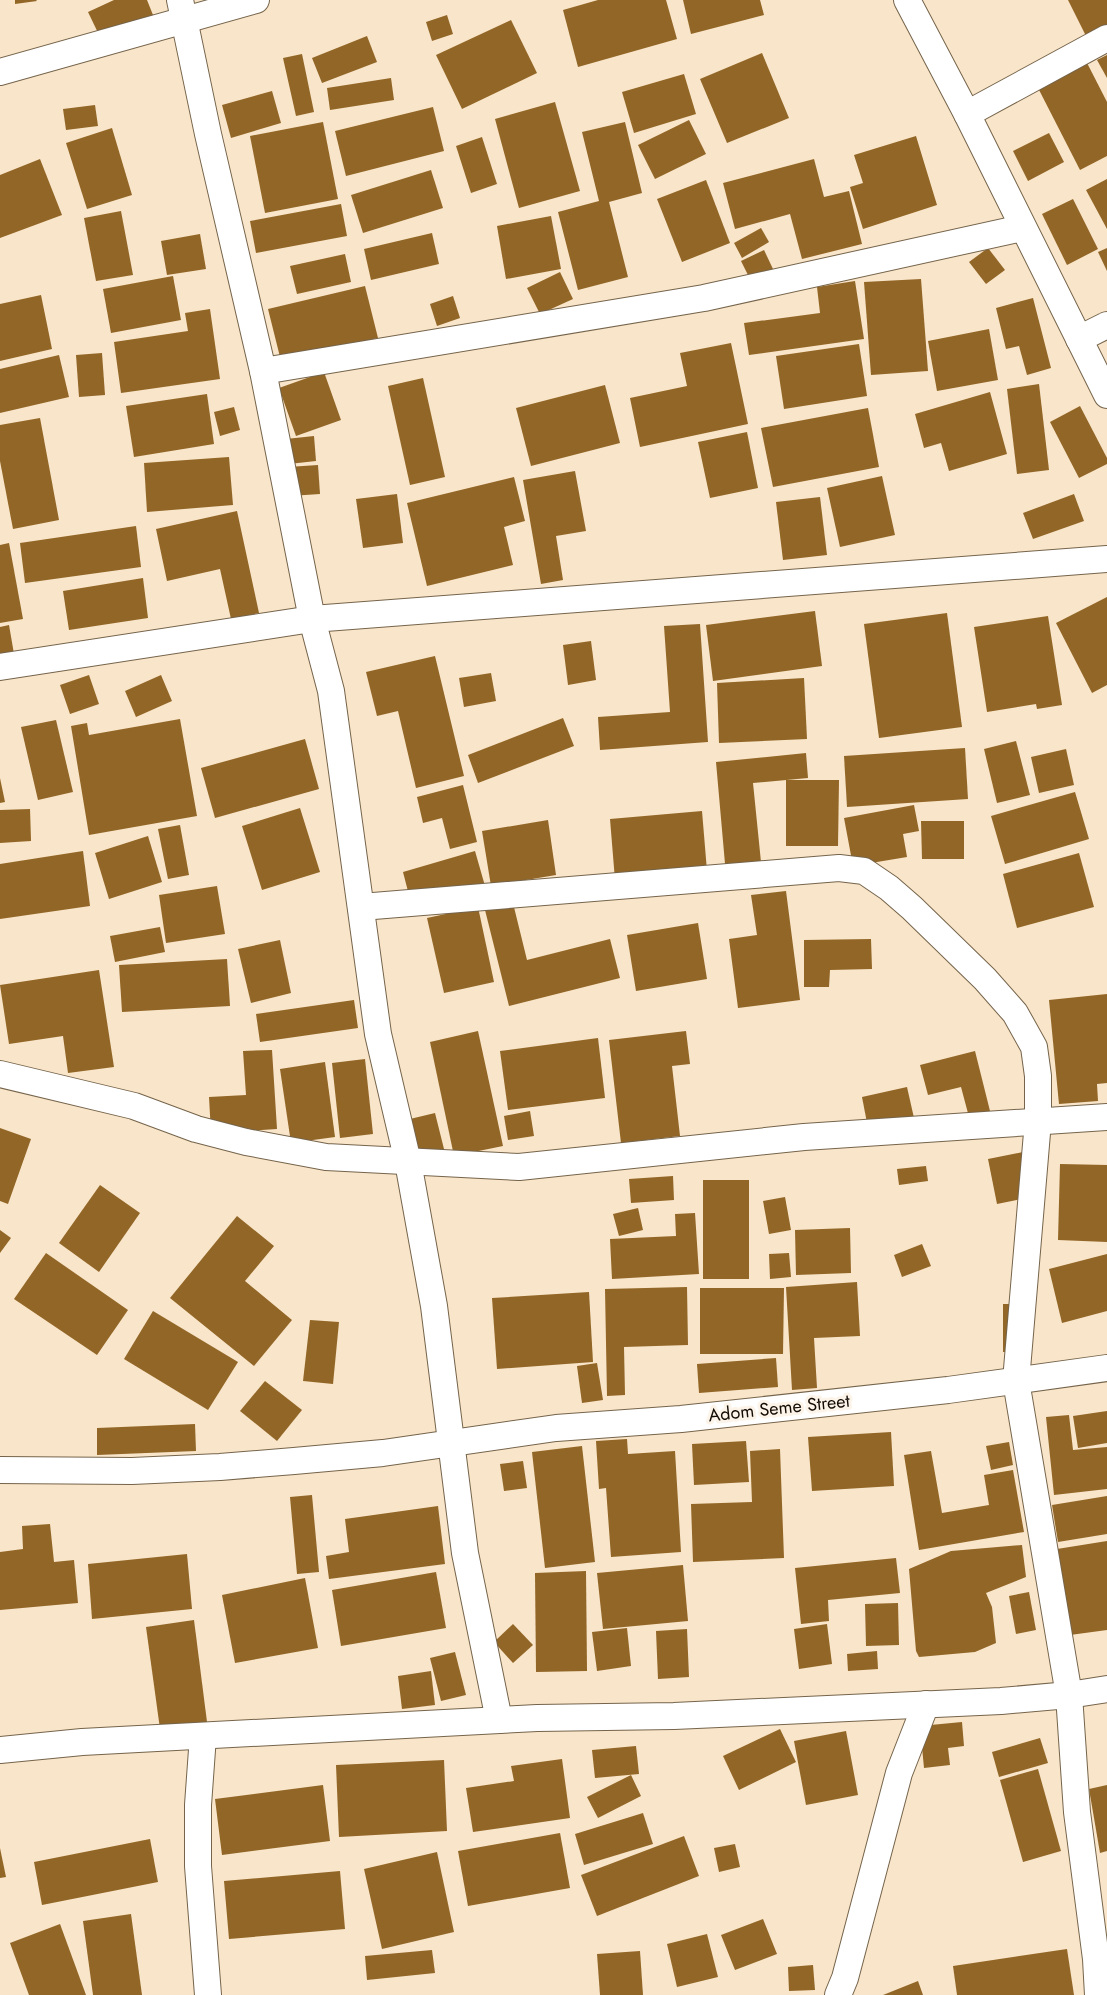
<svg xmlns="http://www.w3.org/2000/svg" width="1107" height="1995" viewBox="0 0 1107 1995" font-family="Jost,sans-serif">
  <style>
    .building { fill: #926626 }
    .lines { fill: none; stroke-linecap: round; stroke-linejoin: round }
    .minor-casing { stroke: #75644b; stroke-width: 28 }
    .minor { stroke: #fff; stroke-width: 26 }
    .labels { text-anchor: middle; stroke-width: 6; stroke-linejoin: round; paint-order: stroke }
    .street-label { font-size: 18px; fill: #130c04; stroke: #fcf4e9 }
  </style>
  <rect width="100%" height="100%" fill="#f9e5c9"/>
  <g class="building">
    <path d="M15,0H36L37,1L15,4Z"/>
    <path d="M114,0H147L153,15L101,39L88,12Z"/>
    <path d="M598,0H666L677,39L578,67L563,10Z"/>
    <path d="M683,0H760L764,15L691,34Z"/>
    <path d="M1068,0H1107V25L1086,36Z"/>
    <path d="M447,15L453,34L432,41L426,22Z"/>
    <path d="M511,20L537,73L462,109L436,55Z"/>
    <path d="M367,36L377,62L322,83L312,58Z"/>
    <path d="M762,53L789,118L727,143L700,79Z"/>
    <path d="M302,54L314,112L296,116L283,58Z"/>
    <path d="M1107,55V78L1097,60Z"/>
    <path d="M1085,59L1107,102V156L1080,170L1036,84Z"/>
    <path d="M684,74L696,114L634,133L622,92Z"/>
    <path d="M391,78L394,100L330,110L327,88Z"/>
    <path d="M272,91L281,123L231,138L222,105Z"/>
    <path d="M555,102L580,191L519,208L495,119Z"/>
    <path d="M95,105L98,126L66,130L63,109Z"/>
    <path d="M433,107L444,151L346,176L335,131Z"/>
    <path d="M689,120L706,154L655,179L638,145Z"/>
    <path d="M323,122L338,199L265,213L250,136Z"/>
    <path d="M625,122L642,193L609,202L628,277L578,290L558,212L599,201L582,132Z"/>
    <path d="M112,128L132,195L87,209L66,143Z"/>
    <path d="M1049,133L1064,162L1028,181L1013,151Z"/>
    <path d="M916,136L937,205L863,229L850,187L863,183L854,155Z"/>
    <path d="M482,137L497,184L471,193L456,146Z"/>
    <path d="M40,159L62,215L0,238V175Z"/>
    <path d="M814,159L824,197L849,191L862,244L802,259L790,214L735,229L723,183Z"/>
    <path d="M431,170L443,208L363,233L351,195Z"/>
    <path d="M1107,179V229L1086,190Z"/>
    <path d="M706,180L730,243L682,262L657,199Z"/>
    <path d="M1073,199L1098,249L1067,265L1042,214Z"/>
    <path d="M341,204L347,236L256,253L250,221Z"/>
    <path d="M121,211L133,275L96,281L84,218Z"/>
    <path d="M551,216L561,269L506,279L497,226Z"/>
    <path d="M761,228L769,242L742,258L734,243Z"/>
    <path d="M432,233L439,264L371,280L364,249Z"/>
    <path d="M200,234L206,269L167,275L161,241Z"/>
    <path d="M988,248L1005,270L986,284L969,262Z"/>
    <path d="M1107,248V271L1098,252Z"/>
    <path d="M764,250L773,269L750,279L741,261Z"/>
    <path d="M345,254L351,282L297,294L290,266Z"/>
    <path d="M560,272L573,299L540,314L527,288Z"/>
    <path d="M173,276L181,320L111,333L103,289Z"/>
    <path d="M921,279L928,371L871,375L864,282Z"/>
    <path d="M855,281L864,339L749,355L744,323L820,313L817,287Z"/>
    <path d="M365,286L378,338L281,361L268,309Z"/>
    <path d="M41,295L52,349L0,361V304Z"/>
    <path d="M453,296L460,318L437,326L430,304Z"/>
    <path d="M1033,298L1051,368L1027,375L1019,346L1006,349L996,308Z"/>
    <path d="M210,309L220,379L121,393L114,342L188,331L185,313Z"/>
    <path d="M989,329L998,380L937,391L928,341Z"/>
    <path d="M731,343L748,424L640,447L630,398L687,386L680,353Z"/>
    <path d="M859,344L867,396L784,409L776,356Z"/>
    <path d="M102,353L105,395L79,397L76,355Z"/>
    <path d="M59,355L69,397L0,413V369Z"/>
    <path d="M324,372L341,420L296,436L279,388Z"/>
    <path d="M423,378L445,477L410,485L388,386Z"/>
    <path d="M1039,384L1049,470L1017,474L1007,389Z"/>
    <path d="M605,385L620,443L531,466L516,408Z"/>
    <path d="M990,392L1007,454L949,471L941,443L924,448L915,414Z"/>
    <path d="M207,394L214,444L134,457L126,406Z"/>
    <path d="M1080,406L1107,458V464L1079,478L1050,422Z"/>
    <path d="M234,407L240,430L220,436L214,412Z"/>
    <path d="M868,408L879,467L773,487L761,428Z"/>
    <path d="M40,418L59,520L13,529L0,461V425Z"/>
    <path d="M747,432L758,488L710,498L698,442Z"/>
    <path d="M314,436L316,461L289,464L286,439Z"/>
    <path d="M229,457L233,505L147,512L144,463Z"/>
    <path d="M318,465L320,494L290,496L288,467Z"/>
    <path d="M575,471L586,531L556,536L563,580L541,584L523,480Z"/>
    <path d="M882,476L895,535L840,547L827,488Z"/>
    <path d="M514,477L525,521L504,527L513,565L427,586L407,503Z"/>
    <path d="M397,494L403,543L363,548L356,499Z"/>
    <path d="M1074,494L1084,521L1033,539L1023,513Z"/>
    <path d="M820,497L827,555L783,560L776,502Z"/>
    <path d="M237,511L259,613L231,619L220,569L167,581L156,529Z"/>
    <path d="M136,526L141,567L25,583L20,543Z"/>
    <path d="M9,543L23,619L0,623V545Z"/>
    <path d="M143,578L148,618L69,630L63,591Z"/>
    <path d="M1107,597V685L1092,693L1056,623Z"/>
    <path d="M815,611L822,666L713,681L706,625Z"/>
    <path d="M947,613L962,727L879,738L864,624Z"/>
    <path d="M1048,616L1062,705L1037,709L1036,704L987,712L974,627Z"/>
    <path d="M700,624L708,742L600,750L598,717L670,712L664,626Z"/>
    <path d="M9,625L14,654L0,656V627Z"/>
    <path d="M591,641L596,680L568,685L563,645Z"/>
    <path d="M435,656L464,776L416,788L398,711L377,716L366,672Z"/>
    <path d="M491,673L496,701L464,707L459,678Z"/>
    <path d="M89,675L99,704L70,714L60,685Z"/>
    <path d="M161,675L172,701L136,717L125,691Z"/>
    <path d="M804,678L807,739L719,743L717,683Z"/>
    <path d="M563,718L574,746L478,783L468,755Z"/>
    <path d="M180,719L197,816L89,835L71,726L87,723L89,735Z"/>
    <path d="M56,720L73,792L38,800L21,727Z"/>
    <path d="M305,739L319,789L215,818L201,768Z"/>
    <path d="M1016,741L1030,795L997,803L984,749Z"/>
    <path d="M965,748L968,799L847,807L844,756Z"/>
    <path d="M1066,749L1074,785L1039,793L1031,757Z"/>
    <path d="M806,753L808,778L753,783L762,872L726,875L716,762Z"/>
    <path d="M0,778L5,802L0,803Z"/>
    <path d="M786,780H839L838,846H786Z"/>
    <path d="M463,785L477,842L450,849L442,818L423,823L417,797Z"/>
    <path d="M1075,792L1089,839L1005,864L991,816Z"/>
    <path d="M914,805L919,831L903,834L907,857L853,866L844,818Z"/>
    <path d="M300,808L320,872L262,890L242,826Z"/>
    <path d="M30,809L31,841L0,843V810Z"/>
    <path d="M702,811L707,871L615,880L610,819Z"/>
    <path d="M548,820L556,875L491,886L482,831Z"/>
    <path d="M921,821H964V859H922Z"/>
    <path d="M180,825L189,875L168,879L158,829Z"/>
    <path d="M148,836L162,882L109,899L95,853Z"/>
    <path d="M83,851L90,906L0,919V864Z"/>
    <path d="M475,851L485,886L412,907L403,872Z"/>
    <path d="M1079,853L1094,907L1017,928L1003,874Z"/>
    <path d="M217,886L225,934L166,943L159,895Z"/>
    <path d="M786,891L800,1000L738,1008L729,939L757,935L751,895Z"/>
    <path d="M512,899L527,960L610,939L620,978L509,1006L484,906Z"/>
    <path d="M478,907L494,982L444,993L427,918Z"/>
    <path d="M698,923L707,979L636,991L627,935Z"/>
    <path d="M160,927L165,952L115,962L110,936Z"/>
    <path d="M871,939L872,969L830,970L829,987H804V940Z"/>
    <path d="M280,940L291,993L251,1003L238,949Z"/>
    <path d="M227,959L230,1006L122,1012L119,965Z"/>
    <path d="M99,970L114,1067L68,1073L63,1036L9,1044L0,985Z"/>
    <path d="M1107,994V1083L1097,1084L1098,1101L1059,1104L1049,1000Z"/>
    <path d="M354,1000L358,1028L260,1042L256,1014Z"/>
    <path d="M478,1031L503,1146L454,1156L430,1042Z"/>
    <path d="M686,1031L690,1064L672,1066L680,1136L621,1143L609,1040Z"/>
    <path d="M598,1038L605,1098L508,1110L500,1051Z"/>
    <path d="M272,1050L277,1129L211,1133L209,1097L246,1095L243,1051Z"/>
    <path d="M975,1051L990,1111L969,1117L961,1087L928,1095L920,1065Z"/>
    <path d="M365,1059L373,1134L340,1138L332,1063Z"/>
    <path d="M325,1062L335,1137L291,1143L280,1069Z"/>
    <path d="M907,1087L914,1118L868,1128L862,1097Z"/>
    <path d="M530,1111L534,1136L508,1140L504,1116Z"/>
    <path d="M435,1113L446,1157L421,1163L410,1119Z"/>
    <path d="M0,1128L31,1139L8,1204L0,1201Z"/>
    <path d="M1023,1152L1031,1197L997,1204L988,1159Z"/>
    <path d="M1060,1164L1107,1165V1242L1058,1240Z"/>
    <path d="M926,1166L928,1181L899,1185L897,1169Z"/>
    <path d="M673,1176L674,1200L631,1203L629,1179Z"/>
    <rect x="703" y="1180" width="46" height="99"/>
    <path d="M100,1185L140,1213L99,1272L59,1243Z"/>
    <path d="M785,1197L791,1230L769,1234L763,1201Z"/>
    <path d="M638,1208L643,1230L619,1236L613,1214Z"/>
    <path d="M695,1213L699,1274L612,1279L610,1239L676,1236L675,1214Z"/>
    <path d="M237,1216L274,1246L245,1281L292,1320L254,1366L170,1298Z"/>
    <path d="M850,1228L851,1273L796,1275L795,1230Z"/>
    <path d="M0,1230L11,1238L0,1253Z"/>
    <path d="M922,1244L931,1266L902,1277L894,1255Z"/>
    <path d="M46,1253L128,1310L97,1355L14,1299Z"/>
    <path d="M789,1253L791,1277L770,1279L769,1254Z"/>
    <path d="M1107,1254V1311L1062,1323L1049,1269Z"/>
    <path d="M857,1282L860,1336L814,1338L817,1388L792,1390L786,1287Z"/>
    <path d="M687,1287L688,1345L624,1347L625,1395L607,1396L605,1289Z"/>
    <path d="M700,1288H784L783,1354H700Z"/>
    <path d="M589,1292L593,1362L497,1369L492,1298Z"/>
    <path d="M1003,1304H1021L1020,1352H1003Z"/>
    <path d="M153,1311L238,1362L208,1410L124,1359Z"/>
    <path d="M310,1320L339,1322L333,1384L303,1381Z"/>
    <path d="M776,1358L778,1387L699,1393L697,1364Z"/>
    <path d="M597,1363L603,1400L582,1403L577,1366Z"/>
    <path d="M265,1381L302,1410L277,1441L240,1411Z"/>
    <path d="M1107,1411V1443L1078,1448L1073,1416Z"/>
    <path d="M1069,1415L1073,1450L1107,1447V1489L1054,1495L1046,1417Z"/>
    <path d="M195,1424L196,1451L97,1455V1428Z"/>
    <path d="M891,1432L894,1486L812,1491L808,1437Z"/>
    <path d="M627,1439L628,1454L675,1451L681,1552L611,1557L606,1488L599,1489L596,1441Z"/>
    <path d="M746,1441L749,1482L694,1485L692,1444Z"/>
    <path d="M1009,1442L1013,1465L991,1470L986,1446Z"/>
    <path d="M582,1446L595,1562L545,1568L532,1452Z"/>
    <path d="M780,1449L784,1558L693,1562L691,1504L752,1502L750,1451Z"/>
    <path d="M931,1451L942,1513L989,1505L984,1475L1013,1470L1024,1532L919,1550L904,1455Z"/>
    <path d="M523,1461L527,1488L504,1491L500,1464Z"/>
    <path d="M312,1495L319,1572L297,1574L290,1497Z"/>
    <path d="M1107,1496V1534L1058,1542L1052,1505Z"/>
    <path d="M438,1506L445,1564L329,1579L326,1556L349,1552L345,1519Z"/>
    <path d="M50,1524L54,1562L74,1560L78,1603L0,1610V1552L23,1549L22,1526Z"/>
    <path d="M1107,1541V1630L1070,1635L1057,1549Z"/>
    <path d="M1022,1545L1026,1577L986,1593L992,1607L996,1643L975,1652L919,1657L916,1651L909,1569L951,1551Z"/>
    <path d="M187,1554L192,1609L92,1619L88,1564Z"/>
    <path d="M896,1558L900,1593L828,1600L829,1621L801,1624L795,1568Z"/>
    <path d="M683,1565L688,1621L603,1629L597,1573Z"/>
    <path d="M586,1571L587,1671L536,1672L535,1573Z"/>
    <path d="M436,1572L446,1628L341,1646L332,1590Z"/>
    <path d="M305,1578L318,1648L235,1663L222,1595Z"/>
    <path d="M1029,1592L1036,1630L1016,1634L1009,1596Z"/>
    <path d="M898,1603L899,1645L866,1646L865,1604Z"/>
    <path d="M194,1620L207,1722L160,1729L146,1627Z"/>
    <path d="M513,1624L533,1645L513,1663L494,1642Z"/>
    <path d="M827,1624L832,1664L799,1669L794,1629Z"/>
    <path d="M627,1628L631,1666L597,1671L592,1632Z"/>
    <path d="M687,1629L689,1677L658,1679L656,1631Z"/>
    <path d="M877,1651L878,1669L848,1671L847,1654Z"/>
    <path d="M455,1652L466,1695L441,1701L430,1658Z"/>
    <path d="M431,1671L435,1705L402,1709L398,1676Z"/>
    <path d="M962,1722L964,1746L948,1748L950,1765L924,1768L920,1726Z"/>
    <path d="M780,1729L796,1762L739,1790L723,1756Z"/>
    <path d="M846,1731L858,1795L806,1805L794,1741Z"/>
    <path d="M1040,1738L1048,1763L999,1777L992,1752Z"/>
    <path d="M636,1746L639,1774L595,1778L592,1750Z"/>
    <path d="M562,1759L570,1818L473,1832L466,1788L514,1781L511,1766Z"/>
    <path d="M444,1760L447,1831L339,1837L336,1765Z"/>
    <path d="M1038,1769L1061,1851L1023,1862L1000,1780Z"/>
    <path d="M631,1775L641,1796L598,1818L587,1797Z"/>
    <path d="M323,1785L330,1841L222,1855L215,1799Z"/>
    <path d="M1107,1785V1851L1100,1853L1089,1789Z"/>
    <path d="M643,1813L653,1844L584,1865L575,1834Z"/>
    <path d="M560,1833L570,1888L468,1906L458,1851Z"/>
    <path d="M684,1836L699,1876L597,1916L581,1875Z"/>
    <path d="M150,1839L158,1882L42,1905L34,1862Z"/>
    <path d="M735,1844L740,1867L719,1872L714,1848Z"/>
    <path d="M0,1848L6,1877L0,1878Z"/>
    <path d="M437,1852L454,1932L382,1949L364,1869Z"/>
    <path d="M340,1871L345,1929L229,1939L224,1881Z"/>
    <path d="M131,1914L142,1995H93L83,1921Z"/>
    <path d="M763,1919L777,1954L735,1970L721,1935Z"/>
    <path d="M60,1924L86,1995H29L10,1943Z"/>
    <path d="M707,1934L718,1977L677,1987L667,1944Z"/>
    <path d="M1067,1949L1074,1995H957L953,1966Z"/>
    <path d="M432,1950L435,1973L367,1980L365,1956Z"/>
    <path d="M640,1951L643,1995H600L597,1954Z"/>
    <path d="M813,1965L815,1990L789,1991L788,1967Z"/>
    <path d="M918,1981L923,1995H883Z"/>
  </g>
  <g class="lines">
    <defs>
      <g id="minor">
        <path d="M180,0L208,134L263,371L312,619L331,691L378,1034L408,1162L434,1306L465,1553L499,1720"/>
        <path d="M907,0L967,114L1107,395"/>
        <path d="M0,72L256,0"/>
        <path d="M967,114L1107,38"/>
        <path d="M1079,339L1107,325"/>
        <path d="M263,371L704,298L1022,228"/>
        <path d="M0,667L312,619L1107,559"/>
        <path d="M361,907L839,868L864,871L889,888L912,908L985,979L1015,1013L1034,1047L1038,1076V1121L1016,1381L1069,1695L1077,1812L1096,1959L1098,1995"/>
        <path d="M0,1074L134,1106L196,1129L246,1142L326,1157L519,1167L804,1137L1107,1117"/>
        <path d="M0,1470L132,1471L220,1467L294,1461L383,1453L556,1428L681,1419L948,1390L1107,1368"/>
        <path d="M203,1736L198,1805V1866L208,1995"/>
        <path d="M0,1750L82,1742L537,1718L674,1716L1001,1701L1069,1695L1107,1689"/>
        <path d="M838,1995L845,1978L899,1773L926,1704"/>
      </g>
    </defs>
    <use href="#minor" class="minor-casing"/>
    <use href="#minor" class="minor"/>
  </g>
  <g class="labels">
    <g class="street-label">
      <text transform="translate(779 1408) rotate(-6)" y="6">Adom Seme Street</text>
    </g>
  </g>
</svg>
